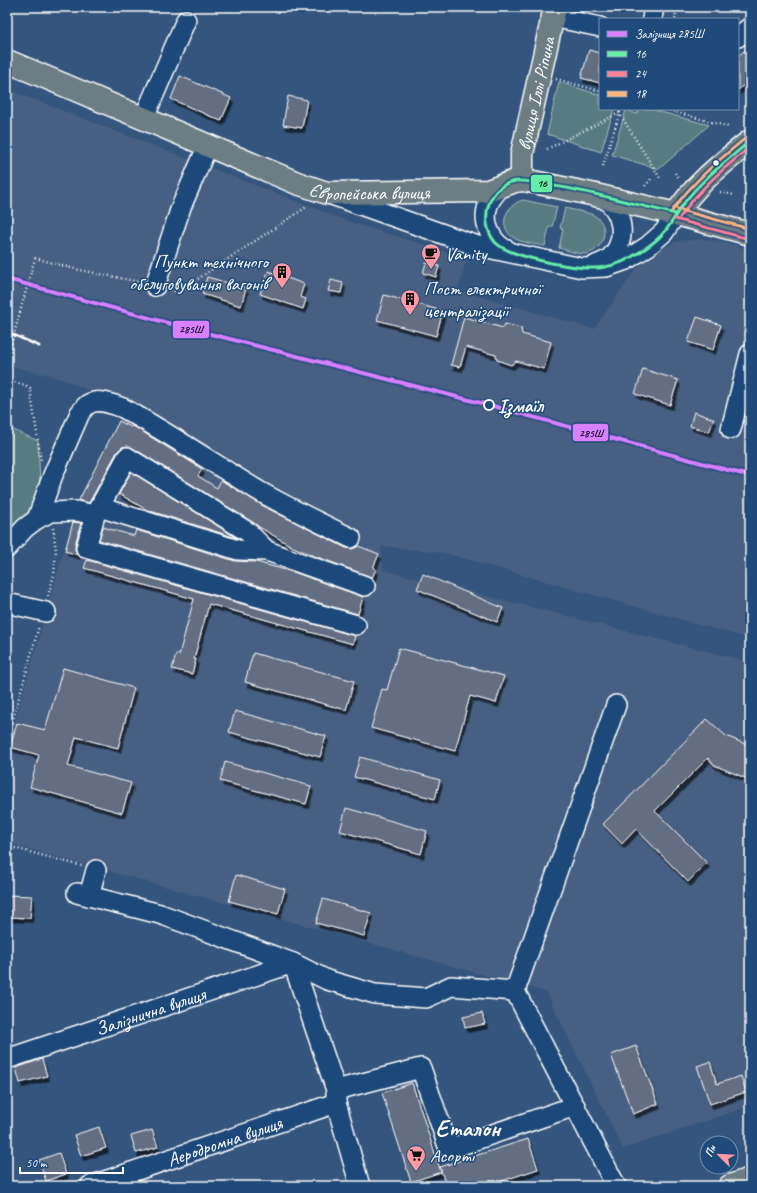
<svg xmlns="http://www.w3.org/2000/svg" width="757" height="1193" viewBox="0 0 757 1193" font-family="Caveat,sans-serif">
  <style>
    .built { fill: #465f82 }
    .green { fill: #567b81; stroke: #aabdc0 }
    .building { fill: #646e83; stroke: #fff; filter: url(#shadow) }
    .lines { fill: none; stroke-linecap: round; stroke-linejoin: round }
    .minor-casing { stroke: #fff; stroke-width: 22 }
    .major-casing { stroke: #fff; stroke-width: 25 }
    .path { stroke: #fff; stroke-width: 2.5; stroke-dasharray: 1 3; stroke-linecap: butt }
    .minor { stroke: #1f4a7a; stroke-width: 19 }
    .major { stroke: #6c7e84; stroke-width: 22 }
    .rail { stroke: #fff; stroke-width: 3 }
    .path-bridge { stroke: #fff; stroke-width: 2.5; stroke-dasharray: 1 3; stroke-linecap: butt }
    .bus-1-casing { stroke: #1f4a7a; stroke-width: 6 }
    .bus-2-casing { stroke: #1f4a7a; stroke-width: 6 }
    .bus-3-casing { stroke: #1f4a7a; stroke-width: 6 }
    .bus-1 { stroke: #66eda8; stroke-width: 3 }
    .bus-2 { stroke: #ff8098; stroke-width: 3 }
    .bus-3 { stroke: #ffb580; stroke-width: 3 }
    .rail-1-casing { stroke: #1f4a7a; stroke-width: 7 }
    .rail-1 { stroke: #d880ff; stroke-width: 4 }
    .bus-dot { fill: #fff; stroke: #1f4a7a; stroke-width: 1.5 }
    .stop-dot { fill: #1f4a7a; stroke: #fff; stroke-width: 2 }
    .labels { text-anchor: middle; stroke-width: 3; stroke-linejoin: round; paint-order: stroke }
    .street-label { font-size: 19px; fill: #fff; stroke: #1f4a7a }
    .poi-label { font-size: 19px; fill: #fff; stroke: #1f4a7a; text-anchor: start }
    .stop-label { font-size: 19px; font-weight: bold; fill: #fff; stroke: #1f4a7a; text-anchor: start }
    .district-label { font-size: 23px; font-weight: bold; fill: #fff; stroke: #1f4a7a }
    .line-badge { stroke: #1f4a7a; stroke-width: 1.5 }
    .pale-badge-label { font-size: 11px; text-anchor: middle; font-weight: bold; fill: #111 }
  </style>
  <defs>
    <filter id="shadow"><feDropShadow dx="2.5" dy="4.5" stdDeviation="0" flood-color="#0009"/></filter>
  </defs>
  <rect width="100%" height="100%" fill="#34557d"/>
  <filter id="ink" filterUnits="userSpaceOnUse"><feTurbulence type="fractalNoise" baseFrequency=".025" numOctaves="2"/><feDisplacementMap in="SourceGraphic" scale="8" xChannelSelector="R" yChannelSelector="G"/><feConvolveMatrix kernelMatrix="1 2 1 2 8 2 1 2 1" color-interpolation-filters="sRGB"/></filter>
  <g filter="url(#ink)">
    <path class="built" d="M7,89L353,223L467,258L458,290L594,329L636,269L654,253L675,242L702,239L724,242L750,250V639L444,553L381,546L383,570L750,662V1106L623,1149L546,992L7,843V750L78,501L119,421L125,406L70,382L44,374L7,365Z"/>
    <g class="green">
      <path d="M559,82L600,95V109H614L601,152L547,134Z"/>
      <path d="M639,109H650L709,125L659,169L612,155L626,110L637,114Z"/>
      <path d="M523,200L557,207L552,227H549L545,246C535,244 522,243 514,238C497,227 505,205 523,200Z"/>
      <path d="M565,208C572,210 589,212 595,216C610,225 605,248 589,253C580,256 568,250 559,248L563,229L560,228Z"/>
      <path d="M7,427L38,441L41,504L7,544Z"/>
    </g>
    <g class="building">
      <path d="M750,46V80L738,90V56Z"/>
      <path d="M589,50L600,53V83L581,78Z"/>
      <path d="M180,76L231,98L221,121L171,99Z"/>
      <path d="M288,96L307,100L302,128L283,125Z"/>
      <path d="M426,263L439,266L436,277L423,273Z"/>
      <path d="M268,271L304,284L300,297L306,299L303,309L260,294Z"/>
      <path d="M207,277L246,288L241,306L202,294Z"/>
      <path d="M331,280L343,283L341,293L328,291Z"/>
      <path d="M384,295L443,311L436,336L377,320Z"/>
      <path d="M464,317L503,328L505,324L521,328L522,334L551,342L544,369L516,361L511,365L497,360L496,355L466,347L460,367L451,365Z"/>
      <path d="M697,317L721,325L713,350L688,342Z"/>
      <path d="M643,369L678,380L670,405L635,394Z"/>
      <path d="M694,412L714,419L709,432L690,426Z"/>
      <path d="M119,421L131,427L132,426L135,427L202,469L198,476L217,488L221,480L265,507L346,548L352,549L358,546L379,554L373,568L376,569L372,578L369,576L312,555L293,547L259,527L254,523L133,448L128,446L122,447L117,452L89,503L79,500Z"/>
      <path d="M131,472L237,538L147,510L119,494Z"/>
      <path d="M73,522L81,523L75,545V550L78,555L65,551Z"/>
      <path d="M103,527L134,536L136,530L235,561L256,562L293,572L363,597L358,614L99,540Z"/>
      <path d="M87,560L355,636L353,644L209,604L194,659H196L192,674L172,669L176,654L179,655L194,599L84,568Z"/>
      <path d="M423,574L503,608L497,622L417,589Z"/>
      <path d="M399,648L504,676L496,703L470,696L455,751L371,728L382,689L387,690Z"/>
      <path d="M253,653L354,681L346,710L245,682Z"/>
      <path d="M63,668L134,688L118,748L76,737L68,766L131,783L122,813L30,787L39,755L10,747L17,723L45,730Z"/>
      <path d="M235,711L326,736L320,757L229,732Z"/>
      <path d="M707,719L726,736L750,746V780L714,765L708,758L655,811L707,863L688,882L636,829L622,844L603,824Z"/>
      <path d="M360,757L440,780L435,799L354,777Z"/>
      <path d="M225,762L311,786L306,804L220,781Z"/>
      <path d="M346,808L427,831L421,854L340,831Z"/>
      <path d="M236,875L285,889L278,914L229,901Z"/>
      <path d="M7,895L32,896L30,918L7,917Z"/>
      <path d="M323,899L371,913L364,936L316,923Z"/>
      <path d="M482,1013L485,1024L465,1028L463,1017Z"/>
      <path d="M636,1046L658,1104L633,1114L611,1055Z"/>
      <path d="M42,1059L47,1076L20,1083L16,1068Z"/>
      <path d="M710,1062L717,1084L741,1076L746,1092L710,1104L697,1066Z"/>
      <path d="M412,1083L441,1172L411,1182L382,1093Z"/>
      <path d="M99,1127L106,1148L81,1156L74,1135Z"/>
      <path d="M152,1130L158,1147L136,1153L131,1136Z"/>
      <path d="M528,1139L538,1169L487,1186H446L440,1167Z"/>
      <path d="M59,1153L66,1174L46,1181L39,1160Z"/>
    </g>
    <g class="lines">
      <defs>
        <g id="minor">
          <path d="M553,17L600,27"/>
          <path d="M652,19L654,7"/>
          <path d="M738,37L750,27"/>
          <path d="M144,118L186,20"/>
          <path d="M501,187C496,192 491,197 488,205C482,223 491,244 509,251"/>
          <path d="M332,195L460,240L478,246L582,268L606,267L626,260L648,246L664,232L676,214"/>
          <path d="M596,195C623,203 631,243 607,260C604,262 599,264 596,265"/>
          <path d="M155,286L181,207L208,145"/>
          <path d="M731,429L750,354"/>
          <path d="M99,507L238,550L267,551L365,586"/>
          <path d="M37,519L53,475L80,413C82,411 84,408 86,406C96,397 112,404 123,408C170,434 213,463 259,491C289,508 320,523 351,538"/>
          <path d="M7,548L25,528L37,519L51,512L76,511L95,515"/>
          <path d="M267,551L248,532L127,457L95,515L86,548L356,625"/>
          <path d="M7,603L46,612"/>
          <path d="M616,705L515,991L616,1186"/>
          <path d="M77,893L160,914L293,963L327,980L375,994L426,998L451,986L515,991"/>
          <path d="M89,896L96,870"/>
          <path id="s1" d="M7,1059L293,963L336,1090V1103L360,1186"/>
          <path d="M336,1090L421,1068L449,1149L575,1106"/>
          <path id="s2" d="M90,1186L336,1103"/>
        </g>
        <g id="major">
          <path id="s3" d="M7,61L297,183L327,193L488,191L515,181L522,180L529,181L591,194L676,214L750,234"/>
          <path id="s4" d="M522,180V154L555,7"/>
          <path d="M676,214C695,184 723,163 750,141"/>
          <path d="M730,1186L750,1179"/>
        </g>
      </defs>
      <use href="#minor" class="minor-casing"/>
      <use href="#major" class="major-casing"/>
      <g class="path">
        <path d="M675,19L677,7"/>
        <path d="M556,79L600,91"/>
        <path d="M665,109L729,127"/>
        <path d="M547,149L619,113L660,178"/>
        <path d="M603,166L621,109"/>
        <path d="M675,173L680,179"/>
        <path d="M645,186L652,178"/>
        <path d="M720,192L734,195"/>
        <path d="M35,258L75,269L140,282"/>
        <path d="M170,290L178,292L308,206"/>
        <path d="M7,380L25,385L30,388L41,460"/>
        <path d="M48,596L54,575L56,550L53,528"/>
        <path d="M7,741L39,626"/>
        <path d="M7,846L82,866"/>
      </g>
      <use href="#minor" class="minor"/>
      <use href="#major" class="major"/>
      <g class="rail">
        <path d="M7,332L39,346"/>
        <path d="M746,475L750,476"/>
      </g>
      <path class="path-bridge" d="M7,359L35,258"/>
      <defs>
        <path id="bus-1" d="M676,214C638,205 600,194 561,187C548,185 534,181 520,181C489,181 477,220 495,242C508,257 575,269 596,268C605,268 613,265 622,262C638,254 655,244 666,230C674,220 679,208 688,198C706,176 729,159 750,141"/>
        <g id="bus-2">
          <path d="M680,217C699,189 724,168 750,147"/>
          <path d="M675,219L749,239"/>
        </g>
        <g id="bus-3">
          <path d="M677,209L750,229"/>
          <path d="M672,211C692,182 719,160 747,137"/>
        </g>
      </defs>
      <use href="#bus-1" class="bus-1-casing"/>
      <use href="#bus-2" class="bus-2-casing"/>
      <use href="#bus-3" class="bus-3-casing"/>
      <use href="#bus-1" class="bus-1"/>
      <use href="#bus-2" class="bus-2"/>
      <use href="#bus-3" class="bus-3"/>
      <defs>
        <path id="rail-1" d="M7,279L175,325L489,405L746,475"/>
      </defs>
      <use href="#rail-1" class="rail-1-casing"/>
      <use href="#rail-1" class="rail-1"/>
    </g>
  </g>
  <defs>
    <symbol id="cafe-pin" viewBox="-11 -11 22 30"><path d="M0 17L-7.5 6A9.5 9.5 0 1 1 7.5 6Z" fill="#ff9aa2" stroke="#1f4a7a"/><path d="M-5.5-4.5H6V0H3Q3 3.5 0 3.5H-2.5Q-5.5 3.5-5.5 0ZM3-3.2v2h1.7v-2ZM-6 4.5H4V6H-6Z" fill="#111"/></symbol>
    <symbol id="building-pin" viewBox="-11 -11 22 30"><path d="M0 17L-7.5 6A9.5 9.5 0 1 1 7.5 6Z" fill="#ff9aa2" stroke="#1f4a7a"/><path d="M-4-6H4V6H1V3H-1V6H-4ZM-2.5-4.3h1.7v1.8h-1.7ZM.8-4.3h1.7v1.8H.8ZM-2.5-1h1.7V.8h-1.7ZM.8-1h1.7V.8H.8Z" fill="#111"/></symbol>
    <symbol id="supermarket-pin" viewBox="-11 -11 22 30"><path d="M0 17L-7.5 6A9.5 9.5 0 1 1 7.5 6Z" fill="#ff9aa2" stroke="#1f4a7a"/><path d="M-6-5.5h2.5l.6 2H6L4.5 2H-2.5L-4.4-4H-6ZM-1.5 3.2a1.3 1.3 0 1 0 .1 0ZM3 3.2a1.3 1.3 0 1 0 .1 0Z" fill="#111"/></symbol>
  </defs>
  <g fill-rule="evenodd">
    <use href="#cafe-pin" x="420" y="242" width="22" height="30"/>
    <use href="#building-pin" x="271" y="261" width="22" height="30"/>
    <use href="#building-pin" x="399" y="288" width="22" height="30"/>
    <use href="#supermarket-pin" x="405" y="1144" width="22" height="30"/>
  </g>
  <circle class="bus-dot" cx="716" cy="163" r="3.5"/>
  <circle class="stop-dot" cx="489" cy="405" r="5"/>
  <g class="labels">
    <g class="street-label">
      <text dy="7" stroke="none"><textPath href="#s4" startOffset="88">вулиця Іллі Ріпина</textPath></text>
      <text dy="7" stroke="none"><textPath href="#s3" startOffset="389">Європейська вулиця</textPath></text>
      <text dy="7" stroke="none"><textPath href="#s1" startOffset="151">Залізнична вулиця</textPath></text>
      <text dy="7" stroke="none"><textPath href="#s2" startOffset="142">Аеродромна вулиця</textPath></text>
    </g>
    <g class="poi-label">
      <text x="445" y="260">Vanity</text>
      <text x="268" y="268" text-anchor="end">Пункт технічного<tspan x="268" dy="22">обслуговування вагонів</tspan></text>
      <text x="424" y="295">Пост електричної<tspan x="424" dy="22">централізації</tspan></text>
      <text x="430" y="1162">Асорті</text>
    </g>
    <g class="stop-label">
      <text x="498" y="412">Ізмаїл</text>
    </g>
    <g class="district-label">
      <text x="468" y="1136">Еталон</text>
    </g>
  </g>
  <g class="line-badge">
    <rect x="530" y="174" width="23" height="19" rx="4" fill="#66eda8"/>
    <rect x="172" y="320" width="38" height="19" rx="4" fill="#d880ff"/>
    <rect x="572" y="423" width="37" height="19" rx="4" fill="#d880ff"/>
  </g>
  <g class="pale-badge-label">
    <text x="542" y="187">16</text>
    <text x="191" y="333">285Ш</text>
    <text x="591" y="437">285Ш</text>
  </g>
  <rect width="757" height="1193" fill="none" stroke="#1f4a7a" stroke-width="24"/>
  <rect x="12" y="12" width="733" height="1169" fill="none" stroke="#fff" stroke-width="1.5" filter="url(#ink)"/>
  <rect x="599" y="18" width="140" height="92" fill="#1f4a7a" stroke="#7992af"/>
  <rect x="607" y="31" width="20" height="6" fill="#d880ff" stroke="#7992af"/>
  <text x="635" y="38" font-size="12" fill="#ffffff">Залізниця 285Ш</text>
  <rect x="607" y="51" width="20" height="6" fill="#66eda8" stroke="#7992af"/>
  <text x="635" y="58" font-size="12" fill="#ffffff">16</text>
  <rect x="607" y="71" width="20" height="6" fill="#ff8098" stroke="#7992af"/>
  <text x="635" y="78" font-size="12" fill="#ffffff">24</text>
  <rect x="607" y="91" width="20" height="6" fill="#ffb580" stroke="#7992af"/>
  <text x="635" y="98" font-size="12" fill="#ffffff">18</text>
  <g transform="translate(719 1155) rotate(294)"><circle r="19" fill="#1f4a7a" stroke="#7992af"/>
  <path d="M0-3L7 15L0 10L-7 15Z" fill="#ff9aa2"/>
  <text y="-6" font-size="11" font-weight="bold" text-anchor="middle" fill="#ffffff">Пн</text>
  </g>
  <path d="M20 1167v6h103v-6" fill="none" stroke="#ffffff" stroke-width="2"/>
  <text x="26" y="1167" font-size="12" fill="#ffffff" stroke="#1f4a7a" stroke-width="3" paint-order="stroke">50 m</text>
</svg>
